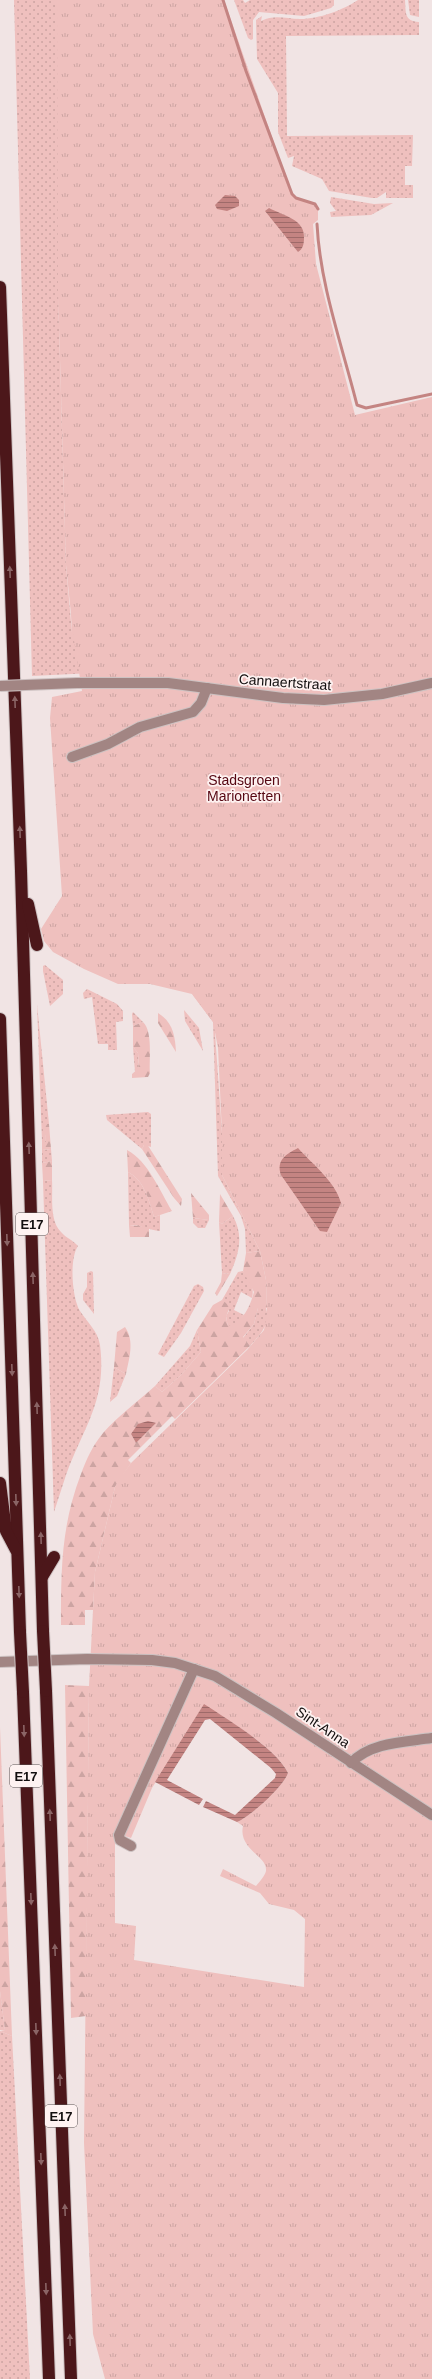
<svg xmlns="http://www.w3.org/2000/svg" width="432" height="2379" viewBox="0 0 432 2379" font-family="Helvetica,sans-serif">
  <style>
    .grass { fill: url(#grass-dots); fill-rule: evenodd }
    .forest { fill: url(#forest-firs); fill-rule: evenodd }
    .park { fill: url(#park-tufts); fill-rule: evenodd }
    .water { fill: url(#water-rules) }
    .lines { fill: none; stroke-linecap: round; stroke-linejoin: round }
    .stream { stroke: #c48482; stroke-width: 3 }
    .minor-casing { stroke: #cdc2c2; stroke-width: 12 }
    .highway-casing { stroke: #cdc2c2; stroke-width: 14 }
    .minor { stroke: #a28583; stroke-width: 10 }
    .highway { stroke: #4c171a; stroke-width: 12 }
    .minor-bridge-casing { stroke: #cdc2c2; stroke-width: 12; stroke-linecap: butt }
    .highway-bridge-casing { stroke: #cdc2c2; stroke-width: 14; stroke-linecap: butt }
    .minor-bridge { stroke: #a28583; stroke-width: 10 }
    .highway-bridge { stroke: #4c171a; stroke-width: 12 }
    .oneway { fill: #8a6465 }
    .labels { text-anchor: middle; stroke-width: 3.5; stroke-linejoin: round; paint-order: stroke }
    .shield { fill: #fef2f1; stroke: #595252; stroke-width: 1 }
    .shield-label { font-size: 13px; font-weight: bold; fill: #120e0e }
    .street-label { font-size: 14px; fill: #120e0e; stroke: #fef2f1 }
    .park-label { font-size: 14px; fill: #560712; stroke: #fef2f1 }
  </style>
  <defs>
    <pattern id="grass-dots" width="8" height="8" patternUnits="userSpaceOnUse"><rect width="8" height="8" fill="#efc0be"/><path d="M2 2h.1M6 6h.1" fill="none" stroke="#cca4a2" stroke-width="1.8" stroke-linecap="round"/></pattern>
    <pattern id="forest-firs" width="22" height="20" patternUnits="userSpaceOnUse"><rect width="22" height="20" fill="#efc0be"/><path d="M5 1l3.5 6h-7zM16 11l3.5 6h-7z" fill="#cca4a2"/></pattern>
    <pattern id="park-tufts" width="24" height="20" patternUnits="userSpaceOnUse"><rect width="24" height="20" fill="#efc0be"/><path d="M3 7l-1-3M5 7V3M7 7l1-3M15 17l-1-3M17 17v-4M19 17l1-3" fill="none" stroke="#cca4a2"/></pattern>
    <pattern id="water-rules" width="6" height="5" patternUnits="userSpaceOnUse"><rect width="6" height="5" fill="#c48482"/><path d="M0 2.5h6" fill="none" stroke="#9e6a69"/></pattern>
  </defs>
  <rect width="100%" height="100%" fill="#f1e4e4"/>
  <g class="grass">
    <path d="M14,0H80L93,673L32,676ZM58,291L72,633L66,565Z"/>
    <path d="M234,0H243L245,3L250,0H334V5L331,8L304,16L259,12L253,20V39L251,40L248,38Z"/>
    <path d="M358,0H405C406,13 404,21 419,22V35L286,36L287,136L413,135L412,166H405V185H413V198H386V192L377,198H372L329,191L322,179L292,166L294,156L288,158L278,132V93L257,59L256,20L262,16L261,21C275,14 286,19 300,19C319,19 343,10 358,0Z"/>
    <path d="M408,0H419V17L410,15Z"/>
    <path d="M331,197L374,204L393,203L371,215L331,217L330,212L336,211L330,203Z"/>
    <path d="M45,965L63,980V994L50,1006L43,971V966Z"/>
    <path d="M87,989L117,1004L123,1011V1021L116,1022L117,1050H108V1044H98L92,997L84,999L83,993Z"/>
    <path d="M192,994L230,1016L215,1033L222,1133V1175L260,1251L246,1253L245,1229L241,1216L218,1176L213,1022Z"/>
    <path d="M37,1004L49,1124L45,1125L46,1142H42Z"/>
    <path d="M184,1010L199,1028L203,1051L185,1021Z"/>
    <path d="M133,1012L143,1022L133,1026L132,1014Z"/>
    <path d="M133,1047L138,1053L139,1069L135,1072Z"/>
    <path d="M148,1112L151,1114V1147L144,1145L142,1149L107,1120L106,1115Z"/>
    <path d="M51,1149L52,1161L42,1163V1150Z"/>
    <path d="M128,1172C144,1180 149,1200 154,1217L160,1215V1231C149,1230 142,1225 129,1225Z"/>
    <path d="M52,1180C53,1196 49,1220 61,1232C66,1238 73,1240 78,1246C69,1259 72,1298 80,1311C87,1322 98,1331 100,1345C107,1401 84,1426 66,1475C62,1487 58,1500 54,1512L43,1181Z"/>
    <path d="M233,1216C244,1236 239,1254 230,1274L222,1273L219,1222L222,1224Z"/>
    <path d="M193,1218L209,1220L205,1228H198L193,1223Z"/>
    <path d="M91,1271L93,1272L94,1314L83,1300V1294L87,1287V1273Z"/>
    <path d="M243,1271C249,1278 255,1288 252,1298L241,1292L234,1310L244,1315L238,1323L228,1327L226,1316L229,1311L222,1300L238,1272Z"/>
    <path d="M198,1284L203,1287L204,1291L181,1333L164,1357L158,1354L194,1286Z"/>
    <path d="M258,1308H266C271,1324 260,1335 250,1346L243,1338L254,1324Z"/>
    <path d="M197,1330L201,1352L181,1375L162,1392L155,1386L190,1346Z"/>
    <path d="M114,1367L126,1374L117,1396L110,1402Z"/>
    <path d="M0,1991L5,2030H0Z"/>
    <path d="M0,2031L12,2036L30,2379H0Z"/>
  </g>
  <g class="forest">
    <path d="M158,1013C173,1022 175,1036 176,1052L158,1023Z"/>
    <path d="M143,1022C153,1031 149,1060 150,1073L148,1077L132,1078V1074L139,1068L138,1053L133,1047V1026Z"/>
    <path d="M44,1124H49L51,1149L42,1150V1142H46Z"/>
    <path d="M147,1144L182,1199L181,1206L174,1198L142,1149L144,1145Z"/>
    <path d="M127,1150C148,1161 160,1191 172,1211L154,1217C149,1200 144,1180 128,1172Z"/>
    <path d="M52,1161V1180L43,1181L42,1163Z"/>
    <path d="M191,1193L209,1215V1220L193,1218Z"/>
    <path d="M220,1194L233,1216L222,1224L219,1222Z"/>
    <path d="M129,1225L147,1227L149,1228V1237H130Z"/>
    <path d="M260,1251L266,1280L267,1308H258L254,1324L243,1337L250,1346L175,1419L172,1416L128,1460L131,1463L115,1487L95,1572L93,1610H85V1625H61C61,1570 61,1526 81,1474C86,1460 93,1445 103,1433C118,1416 137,1402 155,1386L162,1392L181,1375L201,1352L197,1330L213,1305L222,1300L230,1306L226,1317L228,1326C243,1322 250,1307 254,1292L243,1271L246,1253ZM156,1423L136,1443L131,1434Z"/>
    <path d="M222,1273L230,1274L217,1296L215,1293L221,1282Z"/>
    <path d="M125,1327C135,1341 129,1359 126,1374L114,1367L117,1332Z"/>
    <path d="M65,1685L89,1686L86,2016L71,2018Z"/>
    <path d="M0,1727L12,2036L0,2031L5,2030L0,1991Z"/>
  </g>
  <path class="park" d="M57,0H224L292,194C299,202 312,199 318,207V220L313,224L316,264L355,415L432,397V2379H105L93,2334L84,2143L89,1686L95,1572L115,1487L120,1478L131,1463L247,1350L264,1330L267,1313L266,1280L260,1251L222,1175V1133L218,1048L213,1022L192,994L150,984H118L84,969L53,952L44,941L41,929L62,896L50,718L52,697L82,691L73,634L66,565L58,290ZM204,1705C227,1719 277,1749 288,1773C284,1786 250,1817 237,1822L243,1826C238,1848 266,1856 266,1869C267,1874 259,1882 256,1886L223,1869L220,1876L260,1893L269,1904L294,1910L305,1919L304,1987L134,1960L136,1926L115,1923V1833L131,1838L152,1788Z"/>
  <g class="water">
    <path d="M225,195L235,196L239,200V206L227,211L217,209L215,205Z"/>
    <path d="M269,208C284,216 305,219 304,238C304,244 303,249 298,252L265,211Z"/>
    <path d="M298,1148C313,1165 335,1181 341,1203L327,1232L320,1231L281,1175C276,1160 286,1154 298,1148Z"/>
    <path d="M148,1421L156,1423L136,1443L131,1434L138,1424Z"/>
    <path d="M204,1704C227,1719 277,1749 288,1773C284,1786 250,1817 237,1822L203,1807L206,1801L235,1815L275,1778L276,1774L271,1768L210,1719L205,1720L167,1780L203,1799L199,1805L155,1782Z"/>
  </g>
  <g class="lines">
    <g class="stream">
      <path d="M223,0L246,71L292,194L296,198L315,204L318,209"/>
      <path d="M317,224C320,285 342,345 357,405L366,408L432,394"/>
    </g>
    <defs>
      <g id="minor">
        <path d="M77,683H168L283,698L324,700L382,694L432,683"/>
        <path d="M72,757L108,744L140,727L193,712L201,703L207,688"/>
        <path d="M0,1662L87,1659L152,1660L175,1663L215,1676L276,1713L432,1815"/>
        <path d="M351,1763C370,1742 406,1742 432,1738"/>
        <path d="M131,1846L120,1840L119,1835L194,1669"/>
      </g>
      <g id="highway">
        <path d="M0,287L21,871L43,1631"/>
        <path d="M28,904L37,945"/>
        <path d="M0,1019L20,1632"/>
        <path d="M0,1483L6,1531L16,1550"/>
        <path d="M42,1577L54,1557"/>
        <path d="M46,1691L71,2379"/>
        <path d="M23,1692L49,2379"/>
      </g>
    </defs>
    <use href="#minor" class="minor-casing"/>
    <use href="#highway" class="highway-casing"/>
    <use href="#minor" class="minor"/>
    <use href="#highway" class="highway"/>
    <defs>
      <path id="minor-bridge" d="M0,686L77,683"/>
      <g id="highway-bridge">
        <path d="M43,1631L46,1691"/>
        <path d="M20,1632L23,1692"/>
      </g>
    </defs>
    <use href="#minor-bridge" class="minor-bridge-casing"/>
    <use href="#highway-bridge" class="highway-bridge-casing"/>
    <use href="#minor-bridge" class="minor-bridge"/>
    <use href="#highway-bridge" class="highway-bridge"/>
  </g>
  <defs><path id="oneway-solid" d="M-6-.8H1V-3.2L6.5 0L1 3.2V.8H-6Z"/></defs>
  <g class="oneway">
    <use href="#oneway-solid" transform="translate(10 572) rotate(-92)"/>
    <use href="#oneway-solid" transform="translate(15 702) rotate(-92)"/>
    <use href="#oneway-solid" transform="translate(20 832) rotate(-92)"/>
    <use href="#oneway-solid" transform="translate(29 1148) rotate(-92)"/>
    <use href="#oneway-solid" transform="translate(7 1240) rotate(88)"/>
    <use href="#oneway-solid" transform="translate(33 1278) rotate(-92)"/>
    <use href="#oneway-solid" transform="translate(12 1370) rotate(88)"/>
    <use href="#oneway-solid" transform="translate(37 1408) rotate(-92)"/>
    <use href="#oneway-solid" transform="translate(16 1500) rotate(88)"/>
    <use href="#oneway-solid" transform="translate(41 1538) rotate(-92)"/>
    <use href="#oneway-solid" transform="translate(19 1592) rotate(88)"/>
    <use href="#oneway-solid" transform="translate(24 1731) rotate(88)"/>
    <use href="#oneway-solid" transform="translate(50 1815) rotate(-92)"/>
    <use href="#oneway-solid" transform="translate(31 1899) rotate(88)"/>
    <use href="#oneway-solid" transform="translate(55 1950) rotate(-92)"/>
    <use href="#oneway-solid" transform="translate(36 2029) rotate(88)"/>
    <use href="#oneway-solid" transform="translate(60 2080) rotate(-92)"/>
    <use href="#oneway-solid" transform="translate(41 2159) rotate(88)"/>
    <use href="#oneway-solid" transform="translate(65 2210) rotate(-92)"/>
    <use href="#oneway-solid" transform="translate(46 2289) rotate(88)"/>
    <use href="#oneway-solid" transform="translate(70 2340) rotate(-92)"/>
  </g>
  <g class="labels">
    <g class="shield">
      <rect x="16" y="1213" width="32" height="22" rx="3"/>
      <rect x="10" y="1765" width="32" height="22" rx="3"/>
      <rect x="45" y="2105" width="32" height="22" rx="3"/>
    </g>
    <g class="shield-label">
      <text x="32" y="1229">E17</text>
      <text x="26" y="1781">E17</text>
      <text x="61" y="2121">E17</text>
    </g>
    <g class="street-label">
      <text transform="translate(285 682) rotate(4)" y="5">Cannaertstraat</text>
      <text transform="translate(323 1727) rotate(34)" y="5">Sint-Anna</text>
    </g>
    <g class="park-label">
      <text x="244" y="785">Stadsgroen<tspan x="244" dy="16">Marionetten</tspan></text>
    </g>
  </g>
</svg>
